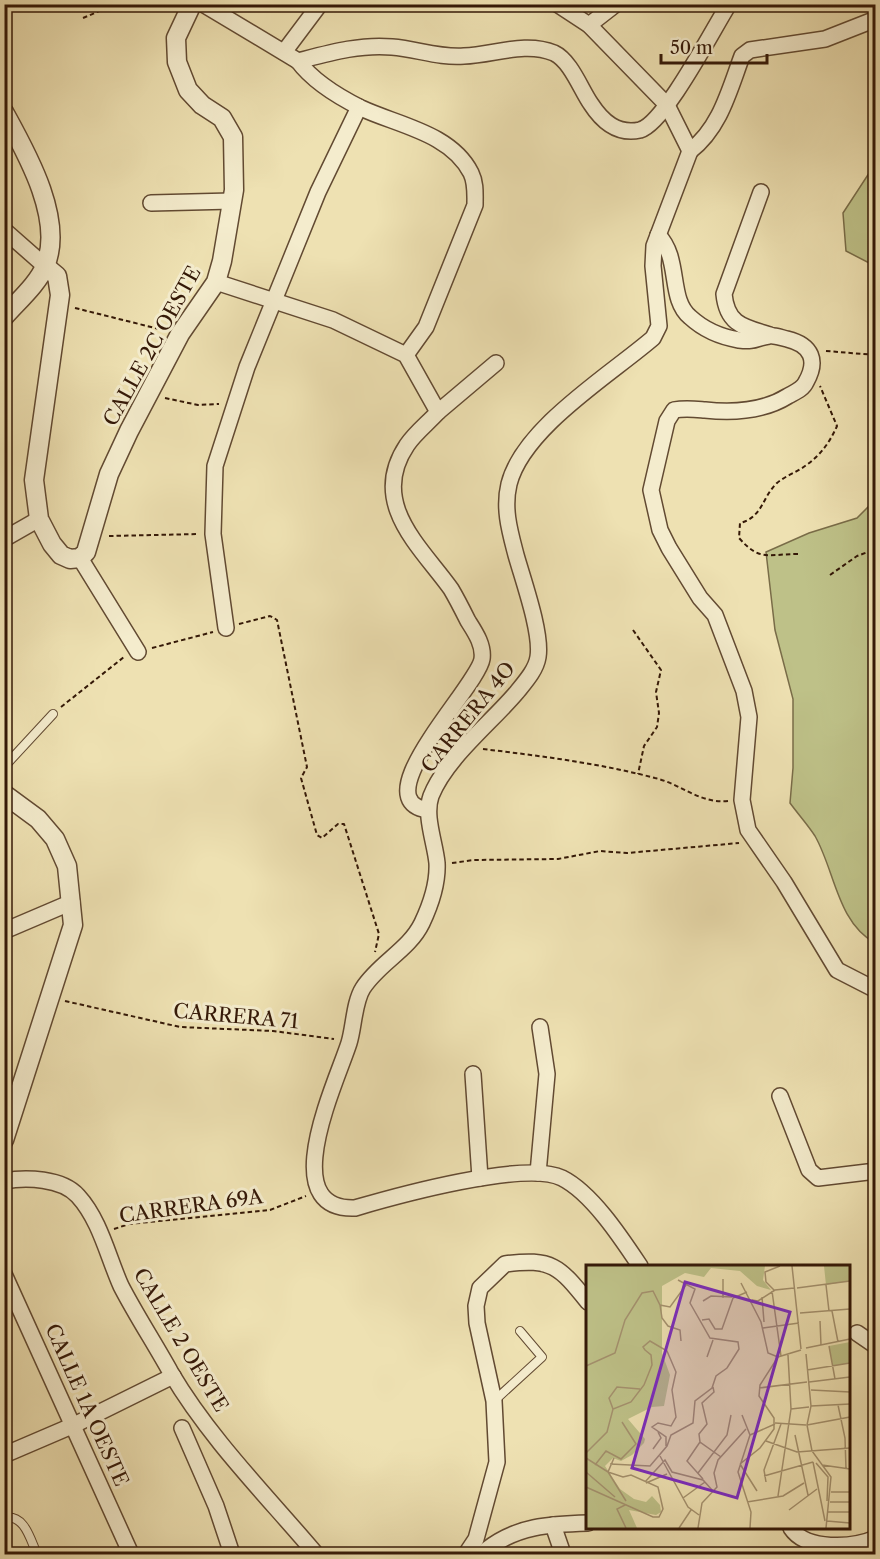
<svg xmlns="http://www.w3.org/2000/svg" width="880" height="1559" viewBox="0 0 880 1559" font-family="'Libre Caslon Text',serif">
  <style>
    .green { fill: #bec188; stroke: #796c48; stroke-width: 1.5 }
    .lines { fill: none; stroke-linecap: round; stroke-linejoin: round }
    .service-casing { stroke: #624a32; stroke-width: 10 }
    .minor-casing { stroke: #624a32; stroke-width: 18 }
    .tertiary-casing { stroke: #624a32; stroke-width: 21 }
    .path { stroke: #341807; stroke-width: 2; stroke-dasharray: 4.5 3; stroke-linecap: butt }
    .service { stroke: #f4eccd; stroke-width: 8 }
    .minor { stroke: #f4eccd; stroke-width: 15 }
    .tertiary { stroke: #f4eccd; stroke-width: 18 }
    .labels { text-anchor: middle; stroke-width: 6; stroke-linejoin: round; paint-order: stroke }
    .street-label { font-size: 20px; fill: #341807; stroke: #f4eccd }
    .inset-road { fill: none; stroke: #a4916e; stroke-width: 1.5 }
    .view { fill: #7b2cbf; fill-opacity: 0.15; stroke: #7b2cbf; stroke-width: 3 }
    .inset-edge { fill: none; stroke: #341807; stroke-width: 3 }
  </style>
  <rect width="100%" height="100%" fill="#eee1b2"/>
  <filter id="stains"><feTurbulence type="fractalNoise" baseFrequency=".00333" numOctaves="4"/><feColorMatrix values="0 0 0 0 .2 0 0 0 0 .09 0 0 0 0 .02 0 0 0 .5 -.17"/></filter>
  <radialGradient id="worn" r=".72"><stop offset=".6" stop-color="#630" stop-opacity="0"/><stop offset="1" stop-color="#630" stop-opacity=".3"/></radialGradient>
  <g class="green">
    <path d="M875,164V266L846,251L843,213Z"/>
    <path d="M875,500V943C837,922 835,871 815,836C808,825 798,814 790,803L793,768V699L775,630L766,552L809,533L857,518Z"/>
  </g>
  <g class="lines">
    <defs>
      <g id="service">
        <path d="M4,767L53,714"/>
        <path d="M494,1401L542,1357L520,1331"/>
        <path d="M4,1518C25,1514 30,1539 37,1554"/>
      </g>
      <g id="minor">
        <path d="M203,4L298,61C329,53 360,44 392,47C417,49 439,58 464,56C494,55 525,41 554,53C571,61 581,90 591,104C602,121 617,135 640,130C665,123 713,29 729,4"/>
        <path d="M557,4L589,25L667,105L690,151"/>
        <path d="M589,25L616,4"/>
        <path d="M284,52L320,4"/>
        <path d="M298,61C312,80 339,97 361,108C397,125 451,133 471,173C476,183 475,194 475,205L426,327L406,355"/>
        <path d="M690,151C720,128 729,91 742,56L750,50L825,39L876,19"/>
        <path d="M761,192L724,294C727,325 744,327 770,335"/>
        <path d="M151,203L232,201"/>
        <path d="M4,230L45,266"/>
        <path d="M658,235C681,258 668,299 690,317C703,329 721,337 739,340C756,342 755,338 769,336C774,335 782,338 787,339C812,345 818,361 806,382C803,389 795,392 788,396C764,411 733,413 705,410C693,409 685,408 674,410L667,421L651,490L660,530L669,548L700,598L715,615L744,691L749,717L742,800L748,830L784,882L837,970L876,990"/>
        <path d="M216,282L333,320L406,355L438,412C428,423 415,433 407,445C368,503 421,547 451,589C457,599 463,611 468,621C475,632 484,645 482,659C478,686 362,801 428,810"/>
        <path d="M438,412L496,363"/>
        <path d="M4,539L39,519"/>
        <path d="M80,558L138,652"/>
        <path d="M226,628L213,534L215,466L247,367L318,192L359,107"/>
        <path d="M4,931L72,902"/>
        <path d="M473,1074L480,1178"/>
        <path d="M780,1096L809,1170L818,1178L876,1171"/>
        <path d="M538,1173L547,1074L540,1027"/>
        <path d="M4,1181C26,1177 62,1178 78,1196C100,1220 108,1257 121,1286C136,1315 155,1344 171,1373C210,1439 267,1496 316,1554"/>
        <path d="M640,1266C622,1239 592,1193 562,1178C525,1160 396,1196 355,1208C274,1211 337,1081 349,1043C354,1027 354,1002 363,988C379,963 409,950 422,923C431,904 438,883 437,863C435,842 424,816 431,796C446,758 491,723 517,692C525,682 536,670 538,657C542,633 523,580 516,555C510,532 503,509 509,484C523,428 610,375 653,338L659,326L653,266L654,246L690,151"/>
        <path d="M4,1274L131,1554"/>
        <path d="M857,1333L876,1346"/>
        <path d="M182,1428L216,1506L232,1554"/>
        <path d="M4,1455L74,1425L173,1376"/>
        <path d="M553,1525L563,1554"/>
        <path d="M791,1528C806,1551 853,1548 876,1538"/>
        <path d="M486,1550C516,1526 550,1524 588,1523"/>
        <path d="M466,1554L476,1539L497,1462L494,1401L477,1323L476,1306L480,1288L505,1264C552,1258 559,1266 588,1302"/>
      </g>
      <g id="tertiary">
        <path d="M4,112C26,152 65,220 45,266C38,284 17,302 4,317"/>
        <path d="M45,266L57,276L60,295L34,480L39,519L52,544L61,555L70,559L80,558L86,552L109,474L129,431L180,334L216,282L222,261L234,190L233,137L222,118L202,105L188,90L177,62L176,38L192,4"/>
        <path d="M4,794L38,819L55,839L67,866L73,925L4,1140"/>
      </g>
    </defs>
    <use href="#service" class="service-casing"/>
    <use href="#minor" class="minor-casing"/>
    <use href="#tertiary" class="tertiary-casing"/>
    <g class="path">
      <path d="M83,18L116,4"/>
      <path d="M75,308L163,330"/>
      <path d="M826,351L876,355"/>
      <path d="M165,398L198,405L219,404"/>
      <path d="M109,536L199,534"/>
      <path d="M798,554C768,554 760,562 739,538L740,523C763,517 762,497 777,483C785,476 797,472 805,466C820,456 830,442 837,426L820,386"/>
      <path d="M830,575L857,556L876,549"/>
      <path d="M239,624L270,616L277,620L307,767L301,778L317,835L322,838L338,824H344L379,934L375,952"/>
      <path d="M633,630L661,670L656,692L659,713L657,727L644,746L638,774"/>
      <path d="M152,648L213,632"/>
      <path d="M61,707L124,657"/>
      <path d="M483,749C541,756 598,763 655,778C681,784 700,804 728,801"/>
      <path d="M452,863L474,860L558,859L600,851L627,853L739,843"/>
      <path d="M65,1001L180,1027L273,1031L334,1039"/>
      <path d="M114,1229L129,1224L270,1210L306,1196"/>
    </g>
    <use href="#service" class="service"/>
    <use href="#minor" class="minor"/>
    <use href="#tertiary" class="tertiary"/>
  </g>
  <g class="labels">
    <g class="street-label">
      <text transform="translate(152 346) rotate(-61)" y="7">CALLE 2C OESTE</text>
      <text transform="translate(468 717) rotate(-51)" y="7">CARRERA 4O</text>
      <text transform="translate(236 1016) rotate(5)" y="7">CARRERA 71</text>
      <text transform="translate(191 1206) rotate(-8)" y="7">CARRERA 69A</text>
      <text transform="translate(181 1340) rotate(59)" y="7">CALLE 2 OESTE</text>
      <text transform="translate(87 1405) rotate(66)" y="7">CALLE 1A OESTE</text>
    </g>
  </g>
  <g transform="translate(586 1265)">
    <rect width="264" height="264" fill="#eee1b2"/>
    <path d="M0,1H179L177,15L185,25L171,21L154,6L125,3L118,12L99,8L76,21V88L84,110L78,141L66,142L42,154L59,174L58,178L46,190L35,196L27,193L19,201L34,224L48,234L60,237L66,231L74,240L75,247L70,250L43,245L51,263H0ZM238,1H264V16L240,20ZM264,77V98L247,101L243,81Z" fill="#bec188"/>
    <path class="inset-road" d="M206,1L215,84M155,18L175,57L182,88L192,92M240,20L243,46M211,23L264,16M188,25L180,17L179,7L194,1M186,26L195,91M176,32L178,57M137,33V14M166,35L172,36L189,25L208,23M117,36L125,31L146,32M74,40L76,53L82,61L94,65L95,76M246,46L252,77M214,48L264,44M116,55L123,54L129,64H136L147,33L161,27M234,56L235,80M177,63L213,58M243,81L249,114M220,83L264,74M59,85L57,82L64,76L81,86L90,107L86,125L90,152L85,161L72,158L66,162L80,172V181M220,89L225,141L221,160L226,186L245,212L240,263M121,92L127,75M0,101L29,88L39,55L56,28L67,26L74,40L84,42L100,20M221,105L264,98M223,117L264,112M127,122L128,127L116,138L121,159L113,169L114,177L135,192M173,123L221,117M225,125L264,127M252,140L259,173L260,204M225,141L264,139M27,144L23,133L31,122L54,124M205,144L223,142M156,150L164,170M189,158L220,160M221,160L264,152M164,170L189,159M209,170L222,230M180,176L211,187L264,183M114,177L101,196L117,214M67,184L75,173L72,167M0,188L21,167L27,144L45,137L58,120L66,100L65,90L59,85M74,191L102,242L113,250M0,193L22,207L37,212L45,210L72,222L77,244L73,252H67L0,222M28,193L22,207L40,236M227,197L239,256M230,198L242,212L241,236M24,199L64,201L81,181L85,170L107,158L109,136L126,123L130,111L141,103L153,84L152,77L124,73L104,38L109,24L92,15M154,199L174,183L188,164V153L173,131L174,120L192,92L215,85M154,199L171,226M9,200L20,186L35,194L50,179L36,157M236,200L264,204M0,207L29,232M112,208L141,170L145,150M178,211L227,197M59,217L79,195L86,207L117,215L127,226M180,217L178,205L195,159M60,218L81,209M245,227H264M192,231L205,144L202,90M97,233L119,217M161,237L197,231L218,218M244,237H264M39,240L31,244L40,263M203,245L231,224M242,247H264M241,256L264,258M93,263L105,245M112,263L116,238L131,222L128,208L132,195L160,164M164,263L165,247L152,207L164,170"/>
    <path class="view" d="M99,17L204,47L151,233L46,203Z"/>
    <rect width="264" height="264" class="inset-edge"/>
  </g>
  <rect width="880" height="1559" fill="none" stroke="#eee1b2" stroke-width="24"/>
  <rect x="6" y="6" width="868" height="1547" fill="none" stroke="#341807" stroke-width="3"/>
  <rect x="12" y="12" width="856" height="1535" fill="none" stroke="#341807" stroke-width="1.5"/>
  <path d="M661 54v9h106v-9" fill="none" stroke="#341807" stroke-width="3"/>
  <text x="670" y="54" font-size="18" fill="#341807" stroke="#f4eccd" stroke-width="4.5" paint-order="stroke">50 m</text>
  <rect width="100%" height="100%" filter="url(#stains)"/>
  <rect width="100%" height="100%" fill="url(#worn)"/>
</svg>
